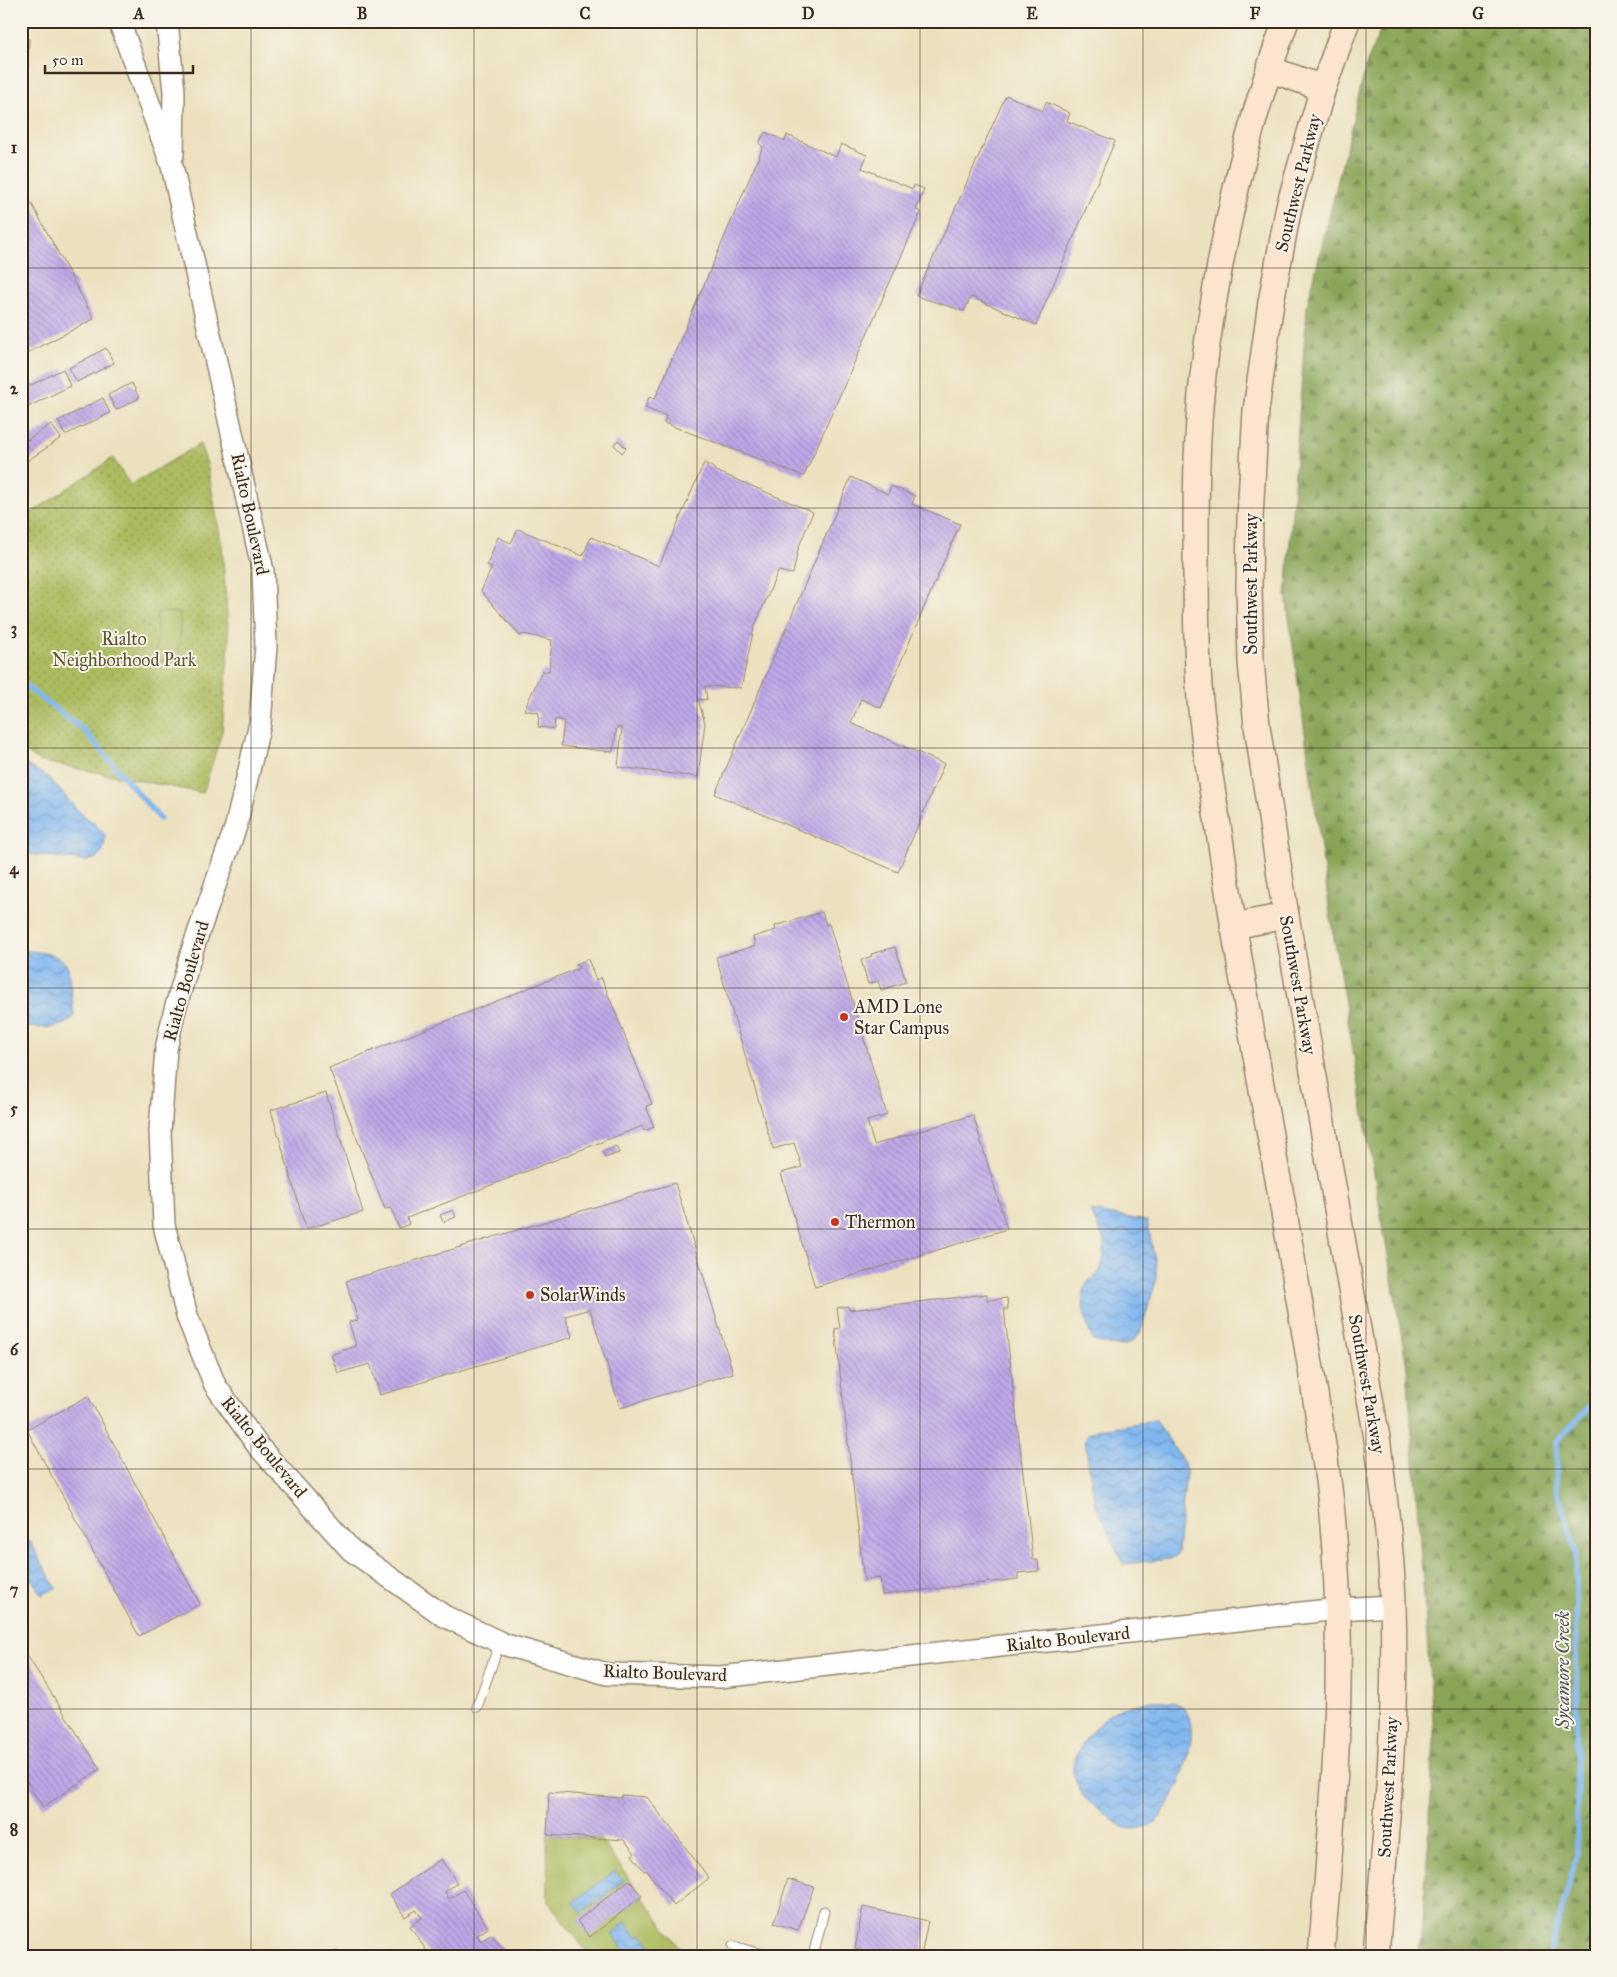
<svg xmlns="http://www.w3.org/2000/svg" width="1617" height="1977" viewBox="0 0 1617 1977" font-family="'IM FELL Great Primer',serif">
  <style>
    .grass { fill: url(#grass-dots); stroke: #74733e }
    .forest { fill: url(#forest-firs); stroke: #62673a }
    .garden { fill: #acbc5f; stroke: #74733e }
    .water { fill: url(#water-waves); stroke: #5e7087 }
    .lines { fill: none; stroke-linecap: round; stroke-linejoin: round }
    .stream { stroke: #81b7f0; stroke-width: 5.5 }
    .building { fill: url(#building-back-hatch) }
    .service-casing { stroke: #94866e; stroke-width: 11 }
    .tertiary-casing { stroke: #94866e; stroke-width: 24 }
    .secondary-casing { stroke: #94866e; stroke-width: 28 }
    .service { stroke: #fff; stroke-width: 9 }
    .tertiary { stroke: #fff; stroke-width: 21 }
    .secondary { stroke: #fbe5cf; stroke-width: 25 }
    .grid { fill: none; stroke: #3b2a1e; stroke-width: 1; stroke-opacity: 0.55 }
    .poi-dot { fill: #c8321e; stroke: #f7f3e8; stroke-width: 2 }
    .labels { text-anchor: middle; stroke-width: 4; stroke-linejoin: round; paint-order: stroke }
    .street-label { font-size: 18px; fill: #3b2a1e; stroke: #f7f3e8 }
    .park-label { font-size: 18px; fill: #5d5632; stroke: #f7f3e8 }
    .poi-label { font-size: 18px; fill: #3b2a1e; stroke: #f7f3e8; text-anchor: start }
    .water-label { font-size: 19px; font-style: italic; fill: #50545d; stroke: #f7f3e8 }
    .neatline { fill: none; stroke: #3b2a1e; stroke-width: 2 }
    .grid-label { font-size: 16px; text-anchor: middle; font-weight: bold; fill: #3b2a1e }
  </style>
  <defs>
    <pattern id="grass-dots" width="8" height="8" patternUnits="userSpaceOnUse" patternTransform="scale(1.25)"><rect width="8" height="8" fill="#acbc5f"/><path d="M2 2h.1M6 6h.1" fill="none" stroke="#8d994e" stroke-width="1.8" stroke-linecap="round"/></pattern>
    <pattern id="forest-firs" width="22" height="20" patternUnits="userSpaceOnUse" patternTransform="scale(1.25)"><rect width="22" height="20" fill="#89a456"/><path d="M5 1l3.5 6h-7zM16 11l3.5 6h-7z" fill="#718647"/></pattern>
    <pattern id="water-waves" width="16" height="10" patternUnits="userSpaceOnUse" patternTransform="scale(1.25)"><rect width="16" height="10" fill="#81b7f0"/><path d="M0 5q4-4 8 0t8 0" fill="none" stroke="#6b95c2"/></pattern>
    <pattern id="building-back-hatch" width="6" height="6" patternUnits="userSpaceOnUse" patternTransform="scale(1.25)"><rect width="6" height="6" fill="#bfa8e9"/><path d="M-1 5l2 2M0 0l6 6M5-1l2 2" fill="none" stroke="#9c89bc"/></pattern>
  </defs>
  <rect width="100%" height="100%" fill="#f7f3e8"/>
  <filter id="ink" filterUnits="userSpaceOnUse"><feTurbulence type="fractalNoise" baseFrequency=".02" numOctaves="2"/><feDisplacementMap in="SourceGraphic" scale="10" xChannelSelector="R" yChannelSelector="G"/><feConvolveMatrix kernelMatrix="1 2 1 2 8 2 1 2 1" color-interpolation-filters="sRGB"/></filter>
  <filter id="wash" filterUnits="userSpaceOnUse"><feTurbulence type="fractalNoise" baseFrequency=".0096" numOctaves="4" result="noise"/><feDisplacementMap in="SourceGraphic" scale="20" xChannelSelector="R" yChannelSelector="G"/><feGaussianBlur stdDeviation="1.12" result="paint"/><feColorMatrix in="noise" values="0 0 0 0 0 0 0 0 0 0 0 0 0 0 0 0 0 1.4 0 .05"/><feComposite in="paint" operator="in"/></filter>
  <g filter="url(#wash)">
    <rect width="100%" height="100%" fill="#ece1bf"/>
    <path class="grass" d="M200,444L207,464L222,546L229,642L222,732L203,793L38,761L21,748V520L113,458L130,485Z"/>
    <path class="forest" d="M1384,21H1596V1956H1419L1429,1838L1434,1734L1407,1368L1331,921L1286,596L1307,306L1367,62Z"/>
    <g class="garden">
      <path d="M157,612L180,613L179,661L156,660Z"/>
      <path d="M547,1835L600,1839L682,1951L677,1956H590L548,1901Z"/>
    </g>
    <g class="water">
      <path d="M21,762L48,777L81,814L95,824L105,835C104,851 103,858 86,861L21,853Z"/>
      <path d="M21,950C37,953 61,951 68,968L74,1016C64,1031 38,1027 21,1027Z"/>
      <path d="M1090,1211L1147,1221L1156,1265V1281L1140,1334C1126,1351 1112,1346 1093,1341C1087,1325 1078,1301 1087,1284C1089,1279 1095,1278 1098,1274C1103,1267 1105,1252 1104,1243C1103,1232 1094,1222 1090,1211Z"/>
      <path d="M1156,1420L1184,1463L1186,1472L1178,1552L1176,1556L1170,1559L1123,1564L1094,1500L1085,1440L1088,1434L1096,1430Z"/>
      <path d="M30,1541L56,1588L42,1595L21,1564V1546Z"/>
      <path d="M1150,1701C1159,1701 1172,1700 1180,1705C1209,1724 1175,1804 1155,1822C1149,1828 1135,1830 1126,1828C1118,1826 1111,1818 1104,1813C1098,1808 1086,1801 1082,1794C1079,1789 1074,1778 1073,1772C1071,1753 1100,1717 1117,1710C1128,1706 1139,1704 1150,1701Z"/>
      <path d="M615,1871L623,1881L581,1913L573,1902Z"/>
      <path d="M626,1922L637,1937L641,1934L651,1945L637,1956L634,1952L630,1956L612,1934Z"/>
    </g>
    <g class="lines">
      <g class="stream">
        <path d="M21,683L84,730L160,819"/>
        <path d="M1549,1956L1577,1855L1576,1551L1556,1487L1557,1441L1596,1400"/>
      </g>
    </g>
    <g id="blocks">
      <g class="building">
        <path d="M21,38L29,39L23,183H21Z"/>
        <path d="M1006,95L1043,111L1046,102L1070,113L1067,121L1115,141L1036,325L971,297L964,311L916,296Z"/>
        <path d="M765,132L785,141L787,135L836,157L841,144L867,155L862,168L913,189L914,185L924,189L916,210L921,212L804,476L664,423L666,416L645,408L649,397L655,399L763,147L759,143Z"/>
        <path d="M21,184L94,319L21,356Z"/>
        <path d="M106,348L114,363L77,382L69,368Z"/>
        <path d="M63,369L70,386L26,408L21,400V390Z"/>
        <path d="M132,383L139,398L116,410L108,395Z"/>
        <path d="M103,398L110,413L65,435L58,421Z"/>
        <path d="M51,424L61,438L21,465V444Z"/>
        <path d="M618,440L626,448L622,453L614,445Z"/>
        <path d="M704,463L714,468V470L813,512L798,549L793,574L778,571L754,628L741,688L705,686L707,700L698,699L705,723L698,777L618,767L622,728L617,727L613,752L561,746L564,721L555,719L554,729L538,727L539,713L524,710L542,671H549L552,640L523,634L520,636L481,591L492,567L487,565L498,537L511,543L518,529L583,556L591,537L659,566Z"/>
        <path d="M851,477L888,494L891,486L915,496L912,504L960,524L881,708L861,699L851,723L944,764L898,872L715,794Z"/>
        <path d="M822,912L826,925L829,924L887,1115L867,1121L874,1145L973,1115L1007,1229L815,1287L781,1173L802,1167L794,1143L773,1149L716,957L755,946L753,937L776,930L775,926Z"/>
        <path d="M895,947L906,982L881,990L878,981L868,984L861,960L872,956L871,954Z"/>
        <path d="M588,959L596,980L601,977L647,1091L652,1104L646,1106L654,1127L644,1131L642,1126L407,1218L409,1224L399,1228L391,1208L385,1209L329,1068L579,968L576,964Z"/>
        <path d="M326,1093L363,1212L306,1229L271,1110Z"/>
        <path d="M616,1146L619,1153L605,1158L603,1152Z"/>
        <path d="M675,1183L733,1373L620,1408L590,1309L565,1316L572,1337L380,1395L370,1364L338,1373L331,1355L356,1346L349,1322L358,1320L346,1281Z"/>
        <path d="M453,1210L456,1217L443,1222L440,1215Z"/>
        <path d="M987,1294V1300L1007,1298L1008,1309H1004L1033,1560H1038L1039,1571L1018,1573V1579L882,1595L880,1578L864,1580L835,1329L840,1328L837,1308L848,1306L849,1310Z"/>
        <path d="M88,1396L200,1604L139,1636L27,1430Z"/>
        <path d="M21,1646L100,1769L43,1807L21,1773Z"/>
        <path d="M549,1792L621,1798L622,1795L647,1797L709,1878L674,1906L646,1870L644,1871L632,1855L635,1853L624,1840L547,1835Z"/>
        <path d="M441,1859L457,1883L445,1892L449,1899L463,1890L488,1928L477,1935L481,1941L492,1934L507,1956H430L410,1926L422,1918L416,1910L405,1917L390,1894Z"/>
        <path d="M788,1879L814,1887L798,1930L774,1923Z"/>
        <path d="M629,1880L642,1896L590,1937L577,1921Z"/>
        <path d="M863,1907L928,1921L921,1956H866V1952L855,1949Z"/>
        <path d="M337,1951L340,1956H329Z"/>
      </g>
    </g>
  </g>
  <g filter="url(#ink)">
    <use href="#blocks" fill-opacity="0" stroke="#94866e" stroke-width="1"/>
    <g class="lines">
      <defs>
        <g id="service">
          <path d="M477,1707L500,1642"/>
          <path d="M733,1946L768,1956"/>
          <path d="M813,1956L824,1911"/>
        </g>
        <g id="tertiary">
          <path d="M119,21L172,166L263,571L266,646L260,723L236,826L193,948L174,1013L166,1049L160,1131L164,1225L187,1316L215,1385L258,1446L351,1550L444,1616L506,1645L607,1674L720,1677L1338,1609L1393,1606"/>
          <path d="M167,21L174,92L173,155"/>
        </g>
        <g id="secondary">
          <path d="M1286,21C1244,134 1218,255 1203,375C1196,436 1196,500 1196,561C1196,607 1196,653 1200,699C1204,748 1214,797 1221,845C1241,981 1267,1116 1291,1252C1305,1336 1321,1420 1331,1504C1347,1656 1334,1805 1321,1956"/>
          <path d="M1347,21L1323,88L1289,206L1271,302L1256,410L1250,517L1249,587L1251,662L1257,726L1286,916L1378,1444C1384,1498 1392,1553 1393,1607C1397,1723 1385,1840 1376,1956"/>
          <path d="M1269,69L1323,88"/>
          <path d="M1233,926L1286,916"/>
        </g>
      </defs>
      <use href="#service" class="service-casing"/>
      <use href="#tertiary" class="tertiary-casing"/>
      <use href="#secondary" class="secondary-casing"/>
      <use href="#service" class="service"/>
      <use href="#tertiary" class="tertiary"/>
      <use href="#secondary" class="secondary"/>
    </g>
  </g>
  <path class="grid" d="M251,21V1956M474,21V1956M697,21V1956M920,21V1956M1143,21V1956M1366,21V1956M21,268H1596M21,508H1596M21,748H1596M21,988H1596M21,1229H1596M21,1469H1596M21,1709H1596"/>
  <g class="poi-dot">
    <circle cx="844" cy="1017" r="5"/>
    <circle cx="835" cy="1222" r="5"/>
    <circle cx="530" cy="1295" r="5"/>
  </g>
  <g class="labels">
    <g class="street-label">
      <text transform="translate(1298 183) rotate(-76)" y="6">Southwest Parkway</text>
      <text transform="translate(250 514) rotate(78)" y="6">Rialto Boulevard</text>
      <text transform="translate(1251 584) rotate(-90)" y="6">Southwest Parkway</text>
      <text transform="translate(186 981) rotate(-74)" y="6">Rialto Boulevard</text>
      <text transform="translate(1298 985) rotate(80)" y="6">Southwest Parkway</text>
      <text transform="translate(1367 1384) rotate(80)" y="6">Southwest Parkway</text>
      <text transform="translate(264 1447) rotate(51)" y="6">Rialto Boulevard</text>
      <text transform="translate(1068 1639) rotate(-6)" y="6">Rialto Boulevard</text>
      <text transform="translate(665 1673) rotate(2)" y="6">Rialto Boulevard</text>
      <text transform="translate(1388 1787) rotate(-87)" y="6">Southwest Parkway</text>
    </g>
    <g class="park-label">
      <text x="124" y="645">Rialto<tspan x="124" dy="21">Neighborhood Park</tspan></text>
    </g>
    <g class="poi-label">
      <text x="854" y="1013">AMD Lone<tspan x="854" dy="21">Star Campus</tspan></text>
      <text x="845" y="1228">Thermon</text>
      <text x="540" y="1301">SolarWinds</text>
    </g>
    <g class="water-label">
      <text transform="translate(1562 1670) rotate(-90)" y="7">Sycamore Creek</text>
    </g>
  </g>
  <rect width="1617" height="1977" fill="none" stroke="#f7f3e8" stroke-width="55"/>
  <path d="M45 65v8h148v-8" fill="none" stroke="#3b2a1e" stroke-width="2.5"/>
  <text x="52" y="65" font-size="15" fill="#3b2a1e" stroke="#f7f3e8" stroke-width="4" paint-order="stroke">50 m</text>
  <rect x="28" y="28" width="1562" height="1922" class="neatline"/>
  <g class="grid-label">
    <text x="139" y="19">A</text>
    <text x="362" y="19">B</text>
    <text x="585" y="19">C</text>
    <text x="808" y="19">D</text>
    <text x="1032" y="19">E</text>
    <text x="1255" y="19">F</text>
    <text x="1478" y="19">G</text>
    <text x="14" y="153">1</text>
    <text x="14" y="394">2</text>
    <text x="14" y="634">3</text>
    <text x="14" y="874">4</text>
    <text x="14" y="1114">5</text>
    <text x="14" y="1355">6</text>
    <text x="14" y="1595">7</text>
    <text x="14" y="1835">8</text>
  </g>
</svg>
